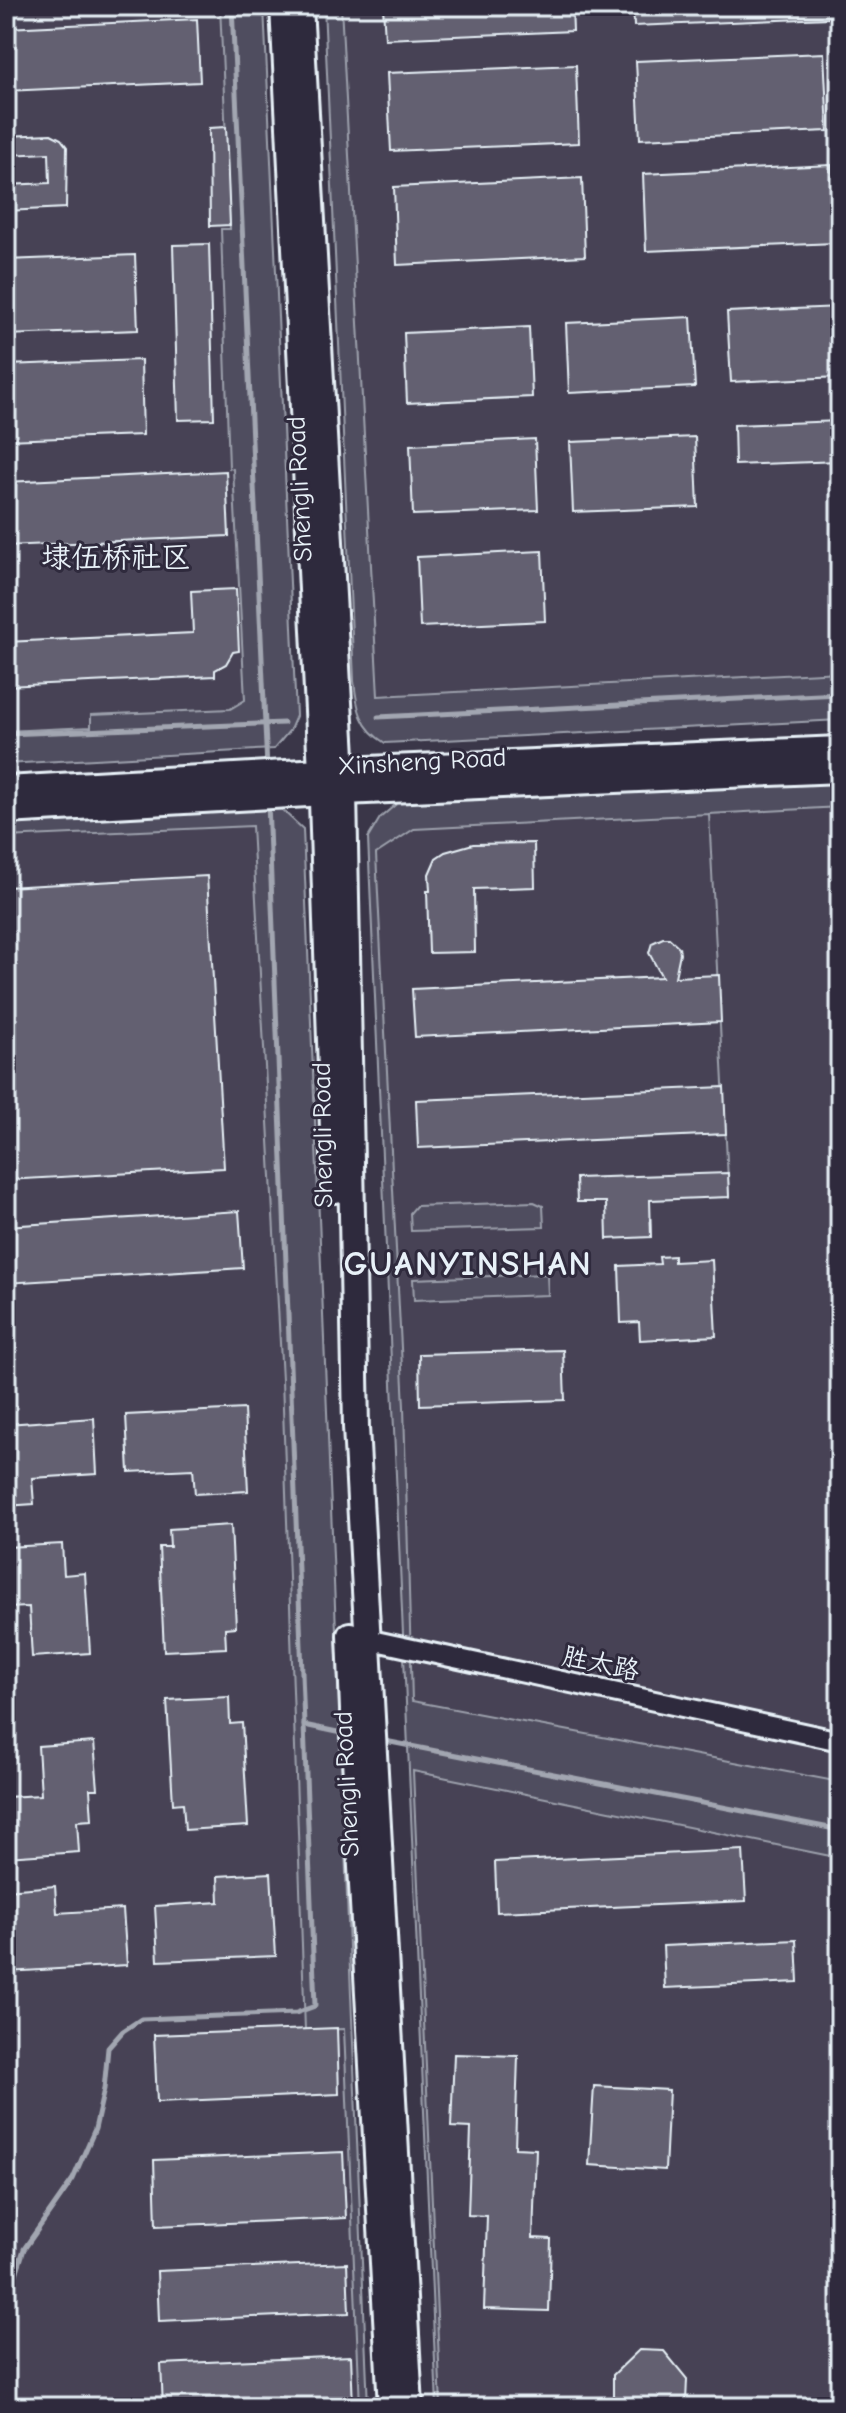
<svg xmlns="http://www.w3.org/2000/svg" width="846" height="2413" viewBox="0 0 846 2413" font-family="'Comic Neue','LXGW WenKai TC',sans-serif">
  <style>
    .built { fill: #464354 }
    .green { fill: #504e5f; stroke: #9ca0ac; stroke-width: 2 }
    .lines { fill: none; stroke-linecap: round; stroke-linejoin: round }
    .stream { stroke: #a2a6b1; stroke-width: 5 }
    .building { fill: #636171; stroke: #e8f1f8; stroke-width: 2 }
    .minor-casing { stroke: #e8f1f8; stroke-width: 24 }
    .tertiary-casing { stroke: #e8f1f8; stroke-width: 30 }
    .minor { stroke: #2f2a3d; stroke-width: 18 }
    .tertiary { stroke: #2f2a3d; stroke-width: 24 }
    .labels { text-anchor: middle; stroke-width: 6; stroke-linejoin: round; paint-order: stroke }
    .street-label { font-size: 26px; fill: #e8f1f8; stroke: #2f2a3d }
    .quarter-label { font-size: 30px; fill: #e8f1f8; stroke: #2f2a3d }
    .district-label { font-size: 34px; font-weight: bold; letter-spacing: 2px; fill: #e8f1f8; stroke: #2f2a3d }
  </style>
  <rect width="100%" height="100%" fill="#3a3648"/>
  <filter id="ink" filterUnits="userSpaceOnUse"><feTurbulence type="fractalNoise" baseFrequency=".0125" numOctaves="2"/><feDisplacementMap in="SourceGraphic" scale="16" xChannelSelector="R" yChannelSelector="G"/><feConvolveMatrix kernelMatrix="1 2 1 2 8 2 1 2 1" color-interpolation-filters="sRGB"/></filter>
  <g filter="url(#ink)">
    <g class="built">
      <path d="M6,6H220L230,229L221,230L229,468H233L245,700L230,709L92,715L91,727L6,731Z"/>
      <path d="M341,6H840V672L378,696Z"/>
      <path d="M840,807V1782L412,1701L404,1407L376,854L414,829Z"/>
      <path d="M252,825L282,1380L306,2030L344,2028L360,2407H6V837Z"/>
      <path d="M413,1770L840,1858V2407H441Z"/>
    </g>
    <g class="green">
      <path d="M220,6H264L296,716L290,730L274,749L6,764V731L91,727V715L230,709L245,700L233,469L229,468L221,229H230Z"/>
      <path d="M324,6H341L378,696L840,672V720L385,743C360,728 357,708 354,681Z"/>
      <path d="M840,778V807L709,814L729,1199L709,814L414,829L376,854L404,1407L412,1701L840,1782V1858L413,1771L441,2407H437L368,838L380,818L401,800Z"/>
      <path d="M281,809L303,829L368,2407H360L344,2029L305,2030L282,1380L252,826L6,837V823Z"/>
      <path d="M534,1202L543,1206L544,1227L411,1231L410,1213L416,1206Z"/>
      <path d="M547,1274L548,1295L414,1300L413,1279Z"/>
    </g>
    <g class="lines">
      <g class="stream">
        <path d="M232,6L267,768"/>
        <path d="M378,717L840,694"/>
        <path d="M6,734L284,723"/>
        <path d="M304,1725L347,1734"/>
        <path d="M380,1740L840,1830"/>
        <path d="M6,2306L24,2249L73,2179L95,2129L104,2089L108,2048L123,2031L141,2019L296,2013L315,2006L268,802"/>
      </g>
    </g>
    <g class="building">
      <path d="M383,6H572L573,31L385,39Z"/>
      <path d="M633,6H828L829,18L634,26Z"/>
      <path d="M197,19L200,82L6,91V28Z"/>
      <path d="M824,53L828,131L640,139L636,61Z"/>
      <path d="M576,65L579,143L391,151L387,73Z"/>
      <path d="M226,127L230,225L210,226L209,128Z"/>
      <path d="M51,134L61,139L67,147L66,208L6,211V185L50,183L49,153L6,155V136Z"/>
      <path d="M831,165L835,243L646,251L643,174Z"/>
      <path d="M582,178L585,256L397,265L394,187Z"/>
      <path d="M209,244L214,419L178,420L173,245Z"/>
      <path d="M135,255L138,330L6,335V260Z"/>
      <path d="M840,307V377L731,382L727,312Z"/>
      <path d="M691,317L695,387L569,393L566,323Z"/>
      <path d="M529,327L532,397L407,403L404,333Z"/>
      <path d="M141,360L143,435L6,440V365Z"/>
      <path d="M840,421V461L735,465L734,425Z"/>
      <path d="M695,437L698,507L573,512L570,442Z"/>
      <path d="M535,439L538,510L413,515L410,445Z"/>
      <path d="M226,471L229,536L6,546V482Z"/>
      <path d="M542,551L545,621L420,627L417,557Z"/>
      <path d="M236,589L239,651L233,652L226,664L215,670V676L6,686V642L193,633L191,591Z"/>
      <path d="M534,843L535,887L474,889L475,952L429,953L427,891H430L429,874L436,858L445,852L473,844Z"/>
      <path d="M207,876L224,1168L6,1180V887Z"/>
      <path d="M663,938H669L679,947L680,953L675,977L719,975L721,1022L415,1037L412,989L662,977L649,953L652,943Z"/>
      <path d="M724,1087L726,1134L418,1148L416,1100Z"/>
      <path d="M728,1173L729,1197L650,1200L651,1237L607,1239L606,1202H577L576,1178Z"/>
      <path d="M239,1211L243,1268L6,1283V1226Z"/>
      <path d="M674,1256V1262L712,1260L716,1336L640,1340L639,1322L621,1323L619,1266L660,1264L659,1257Z"/>
      <path d="M563,1350L565,1400L420,1405L419,1354Z"/>
      <path d="M244,1409L248,1491L195,1494L193,1469L129,1472L126,1415Z"/>
      <path d="M94,1418L97,1474L32,1478L34,1504L6,1506V1424Z"/>
      <path d="M231,1525L236,1627L225,1628L226,1648L164,1651L159,1547H170L169,1529Z"/>
      <path d="M62,1544L64,1575L85,1573L90,1653L32,1657L29,1607L6,1608V1547Z"/>
      <path d="M229,1697L230,1724L242,1723L248,1826L185,1830L183,1803L173,1804L167,1700Z"/>
      <path d="M94,1742L98,1789H90L92,1820L77,1821L79,1852L6,1857V1797L41,1795L38,1746Z"/>
      <path d="M743,1850L746,1901L497,1912L495,1862Z"/>
      <path d="M271,1873L276,1956L158,1961L155,1906L219,1902L218,1876Z"/>
      <path d="M55,1886L57,1913L123,1909L127,1965L7,1972L6,1890Z"/>
      <path d="M796,1940L798,1982L665,1988L663,1946Z"/>
      <path d="M337,2028L339,2094L157,2102L154,2035Z"/>
      <path d="M454,2054L518,2056L515,2148L536,2149L533,2238L551,2239L549,2311L484,2309L487,2216L468,2215L471,2128L451,2127Z"/>
      <path d="M594,2086L669,2090L665,2170L589,2165Z"/>
      <path d="M343,2152L346,2218L156,2226L154,2160Z"/>
      <path d="M347,2263L349,2313L159,2321L157,2271Z"/>
      <path d="M639,2350L664,2351L687,2379L686,2402L680,2407H619L613,2401V2375Z"/>
      <path d="M351,2356L353,2407H163L161,2364Z"/>
    </g>
    <g class="lines">
      <defs>
        <path id="minor" d="M357,1637L840,1741"/>
        <g id="tertiary">
          <path d="M283,6L321,771L335,1190"/>
          <path d="M300,6L344,792L356,1427L410,2407"/>
          <path d="M6,789L321,771L840,749"/>
          <path d="M6,811L344,792L840,770"/>
          <path d="M350,1635L355,1759L391,2407"/>
        </g>
      </defs>
      <use href="#minor" class="minor-casing"/>
      <use href="#tertiary" class="tertiary-casing"/>
      <use href="#minor" class="minor"/>
      <use href="#tertiary" class="tertiary"/>
    </g>
  </g>
  <g class="labels">
    <g class="street-label">
      <text transform="translate(299 489) rotate(-93)" y="9">Shengli Road</text>
      <text transform="translate(422 761) rotate(-3)" y="9">Xinsheng Road</text>
      <text transform="translate(322 1135) rotate(-91)" y="9">Shengli Road</text>
      <text transform="translate(601 1663) rotate(12)" y="9">胜太路</text>
      <text transform="translate(346 1784) rotate(-93)" y="9">Shengli Road</text>
    </g>
    <g class="quarter-label">
      <text x="116" y="567">埭伍桥社区</text>
    </g>
    <g class="district-label">
      <text x="468" y="1275">GUANYINSHAN</text>
    </g>
  </g>
  <rect width="846" height="2413" fill="none" stroke="#2f2a3d" stroke-width="32"/>
  <rect x="16" y="16" width="814" height="2381" fill="none" stroke="#e8f1f8" stroke-width="3" filter="url(#ink)"/>
</svg>
